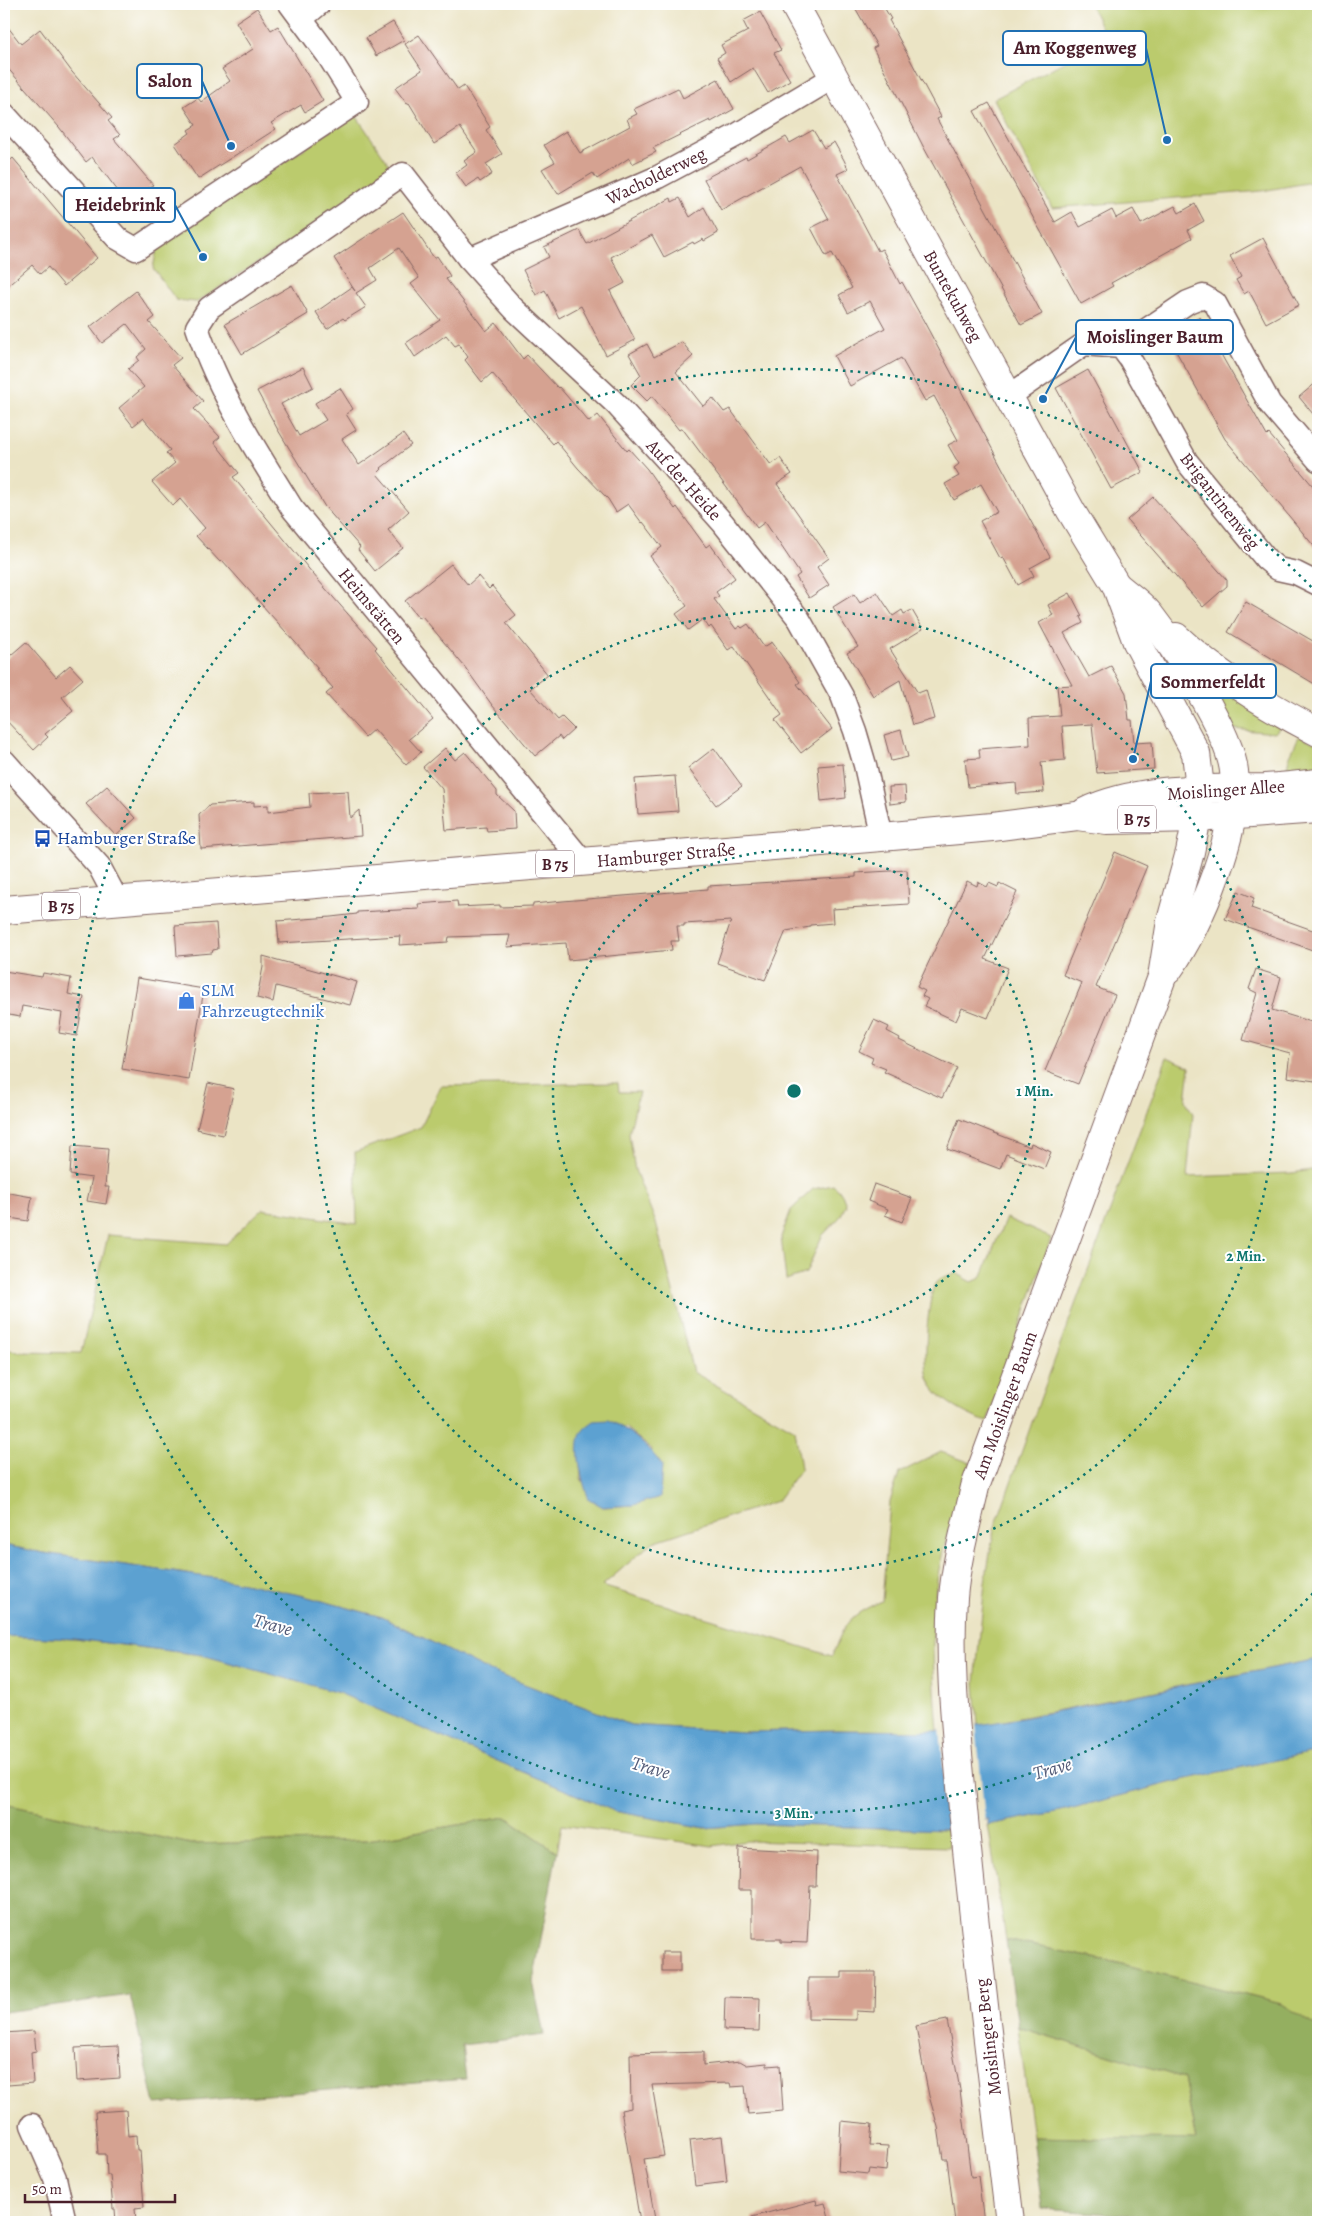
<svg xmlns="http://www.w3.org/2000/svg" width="1322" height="2226" viewBox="0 0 1322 2226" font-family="Alegreya,serif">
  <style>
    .green { fill: #bbcb6d; stroke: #82754c; fill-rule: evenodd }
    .forest { fill: #94af60; stroke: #6f6746 }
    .water { fill: #5ca1d1; stroke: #53607e }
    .pier { fill: #ebe4c5 }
    .building { fill: #d5a291 }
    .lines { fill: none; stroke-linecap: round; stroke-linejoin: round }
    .minor-casing { stroke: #826461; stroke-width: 25 }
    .secondary-casing { stroke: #826461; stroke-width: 30 }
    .primary-casing { stroke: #826461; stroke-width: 30 }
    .minor { stroke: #fff; stroke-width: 22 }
    .secondary { stroke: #fff; stroke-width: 28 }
    .primary { stroke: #fff; stroke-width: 28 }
    .ring { fill: none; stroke: #0f766e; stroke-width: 2.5; stroke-dasharray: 2.5 5 }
    .labels { text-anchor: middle; stroke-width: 4; stroke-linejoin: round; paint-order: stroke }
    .shield { fill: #fff; stroke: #80626b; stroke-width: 1 }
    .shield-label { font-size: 16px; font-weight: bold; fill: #4a1f2b }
    .street-label { font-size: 18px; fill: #4a1f2b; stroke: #fff }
    .transit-label { font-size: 18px; fill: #164399; stroke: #fff; text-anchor: start }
    .shop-label { font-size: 18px; fill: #366cbe; stroke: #fff; text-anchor: start }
    .water-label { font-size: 19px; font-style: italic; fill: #525a76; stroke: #fff }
    .centre { fill: #0f766e; stroke: #fff; stroke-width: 2.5 }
    .ring-label { font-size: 15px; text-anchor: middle; font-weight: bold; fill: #0f766e; stroke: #fff; stroke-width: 4; stroke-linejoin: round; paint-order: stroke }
    .leader { fill: none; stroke: #1f6fb2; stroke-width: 2 }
    .callout-dot { fill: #1f6fb2; stroke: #fff; stroke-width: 2 }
    .callout { fill: #fff; stroke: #1f6fb2; stroke-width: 2 }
    .callout-label { font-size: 19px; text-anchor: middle; font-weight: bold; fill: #4a1f2b }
  </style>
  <rect width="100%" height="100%" fill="#fff"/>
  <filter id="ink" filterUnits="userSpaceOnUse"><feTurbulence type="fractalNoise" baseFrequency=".02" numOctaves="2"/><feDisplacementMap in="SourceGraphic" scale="10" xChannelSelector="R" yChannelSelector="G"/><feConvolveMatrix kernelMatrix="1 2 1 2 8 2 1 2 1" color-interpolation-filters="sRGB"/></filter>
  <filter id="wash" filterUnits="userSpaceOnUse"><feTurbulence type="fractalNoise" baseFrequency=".0096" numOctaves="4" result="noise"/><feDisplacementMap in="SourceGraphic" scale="20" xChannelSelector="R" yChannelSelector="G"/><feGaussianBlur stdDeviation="1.12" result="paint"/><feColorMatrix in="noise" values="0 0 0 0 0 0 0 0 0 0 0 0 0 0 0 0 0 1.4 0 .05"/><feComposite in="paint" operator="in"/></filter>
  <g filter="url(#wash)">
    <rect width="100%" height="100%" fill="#ebe4c5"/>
    <g class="green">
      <path d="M1090,4H1318V181L1262,191L1052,208L994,99L1107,39Z"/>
      <path d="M355,114L395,173L197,302L176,300L153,268L157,249Z"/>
      <path d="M1209,680L1281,725L1275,733L1233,729Z"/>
      <path d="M1299,736L1318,744V769L1286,772L1289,758Z"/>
      <path d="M1167,1057L1190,1067L1186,1101L1193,1114L1187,1177L1292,1173L1318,1169V1659L978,1726L975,1683L985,1582L994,1530L1042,1394Z"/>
      <path d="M618,1083L619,1092H639L629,1134L635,1170L656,1223L693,1372L795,1430L801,1468L777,1501L653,1542L602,1586L832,1656C845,1622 848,1616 882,1601L890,1502L899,1473L941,1452L971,1463C957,1506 939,1552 935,1597C930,1641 935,1687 938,1731L837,1730L744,1732L631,1725L485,1669L382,1617L304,1596L234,1581L44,1553L4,1545V1348L18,1352L81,1353L108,1235L226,1244L262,1209L357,1224L355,1152L421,1127L441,1086ZM625,1427L651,1449L634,1505L603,1507L581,1479L580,1466Z"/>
      <path d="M833,1185L841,1192L846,1205L840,1217L822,1236L806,1273L786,1280L781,1237L791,1210L813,1189Z"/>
      <path d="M1006,1218L1051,1238L987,1422C968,1416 934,1399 928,1377C923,1361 928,1302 934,1286C937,1278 948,1275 956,1273L972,1282L981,1278Z"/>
      <path d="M4,1636L75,1639L202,1655L339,1693L614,1811L705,1828L756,1824L948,1830L949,1847L747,1841L712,1846L562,1825L557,1852L506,1817L367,1840L191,1844L4,1804Z"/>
      <path d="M1318,1751V2027L1281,2004L1118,1963L1006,1940L988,1825L1061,1811L1173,1782Z"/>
      <path d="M1018,2027L1184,2078L1196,2141L1033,2137Z"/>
    </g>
    <g class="forest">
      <path d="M4,1804L191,1844L367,1840L506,1817L557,1852L533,1982L544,2035L462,2045L466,2079L155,2104L130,1995L4,2012Z"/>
      <path d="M1006,1940L1118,1963L1281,2004L1318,2027V2222H1180L1168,2218L1042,2209L1033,2137L1196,2140L1184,2078L1018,2027Z"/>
    </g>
    <g class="water">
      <path d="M608,1420C630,1430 648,1446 662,1465L660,1497L634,1505L603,1507L589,1499C583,1485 573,1447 582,1432C584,1428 590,1424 594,1421Z"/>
      <path d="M4,1545L44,1553L234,1581L304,1596L382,1617L485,1669L631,1725L744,1732L837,1730L938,1731L1017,1719L1318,1659V1751L1173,1782L1061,1811L988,1825V1819L947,1823L948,1830L756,1824L705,1828L614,1811L339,1693L202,1655L75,1639L4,1636Z"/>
    </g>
    <path class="pier" d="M976,1724L985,1822L950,1825L949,1832L940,1729Z"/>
    <g id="blocks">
      <g class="building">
        <path d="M853,4H882L891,19L889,20L941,117L937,119L1042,314L1021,325L923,146L873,48L877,46Z"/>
        <path d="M257,8L271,30L278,26L323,101L305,112L301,105L271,123L276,129L198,179L175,144L190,133L188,130L196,125L184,107L198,98L201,102L230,81L222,69L253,49L236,22Z"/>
        <path d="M760,12L781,50L774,53L790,80L768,93L753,68L731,82L717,58L725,53L721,45L748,31L743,21Z"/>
        <path d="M4,22L21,44L40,29L72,72L112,118L108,121L120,135L114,139L153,185L147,189L160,207L141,221L92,157L86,162L59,127L4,64Z"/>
        <path d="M393,22L404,40L376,56L366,38Z"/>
        <path d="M419,35L458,90L464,86L490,127L486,130L502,154L486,164L492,174L480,182L478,179L466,187L456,173L467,165L464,161L477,152L460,127L434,144L409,103L407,104L395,88L422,70L405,44Z"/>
        <path d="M718,79L734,109L711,122L710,120L653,148L656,152L632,164L629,158L597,179L593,173L558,194L542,169L555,162L544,145L566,131L580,153L630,126L627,119L637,114L634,109L678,88L683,98Z"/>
        <path d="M989,103L1055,222L1072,212L1080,227L1112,210L1116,218L1133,209L1141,224L1175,206L1179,213L1195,204L1204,221L1188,230L1192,238L1111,283L1113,286L1081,304L974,111Z"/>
        <path d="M813,130L824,148L834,142L844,160L848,169L837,174L878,251L882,249L900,284L902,282L921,316L1050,557L1030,568L1034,576L1018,585L1003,557L1000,558L980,521L997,512L981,484L954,500L945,484L959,476L954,468L959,464L948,445L958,440L934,396L925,401L901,358L850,386L834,356L885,328L870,301L848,312L839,295L852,288L832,253L826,256L811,228L829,219L800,166L721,210L704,179L746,157L747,159L786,137L790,143Z"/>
        <path d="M13,158L97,258L64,286L48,267L40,274L32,265L4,289V166Z"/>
        <path d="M671,198L672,202L680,198L690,217L704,207L718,233L704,241L703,239L694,244L693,242L664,257L652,235L611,257L625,283L610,291L635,340L606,355L581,306L559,318L545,290L536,295L523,270L549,257L544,247L579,230L587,244Z"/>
        <path d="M403,212L434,258L437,256L450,276L446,279L486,331L496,323L523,359L527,355L558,388L559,387L589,422L598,415L627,451L629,449L647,469L675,509L677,507L706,547L710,544L735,578L716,592L719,596L714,599L736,629L740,626L742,628L748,624L764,647L772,642L800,682L797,684L832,729L801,753L775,720L782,715L734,646L728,650L711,626L709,628L703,619L688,630L676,614L687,606L650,556L662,547L643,522L642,523L628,504L616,512L608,499L578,468L556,441L553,444L492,373L482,382L465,360L468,357L459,344L455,346L446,335L415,357L406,343L440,320L411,284L419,278L399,248L370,268L377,280L356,293L366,307L345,320L343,318L327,329L316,312L352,287L355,291L334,258Z"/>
        <path d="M1263,238L1299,305L1266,323L1249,291L1244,294L1236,280L1241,277L1230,256Z"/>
        <path d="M292,285L308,314L242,354L225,324Z"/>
        <path d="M136,291L155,317L149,322L181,358L172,365L203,401L194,409L220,437L214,442L239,473L233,477L318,580L377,647L375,649L433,719L409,739L421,752L406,765L374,729L365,737L326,694L333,688L316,669L318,668L222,560L220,562L196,536L205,528L180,499L173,506L152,482L175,463L166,453L170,450L143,418L133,426L119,408L144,387L128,369L139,360L137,357L146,349L127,324L102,343L90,327Z"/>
        <path d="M1200,317L1267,436L1269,434L1318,492V551L1225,439L1167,335Z"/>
        <path d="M682,342L693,356L676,372L703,406L713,398L724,412L730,409L771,465L780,458L792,474L777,484L829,558L817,567L829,585L809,598L796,577L800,574L765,522L757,528L682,428L679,430L652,396L647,401L631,385L641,375L629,354L647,344L654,357Z"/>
        <path d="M303,367L313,387L281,404L299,436L326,420L315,403L340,388L353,409L346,414L356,430L342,439L359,465L403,434L411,445L381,468L382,469L377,474L409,511L388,530L403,548L375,571L358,550L360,547L325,507L278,430L257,391Z"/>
        <path d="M1088,370L1143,472L1111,489L1056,388Z"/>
        <path d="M1318,381V420L1299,397Z"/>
        <path d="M1153,497L1227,580V586L1203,607L1127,520Z"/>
        <path d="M451,564L468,585L478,576L489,589L492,586L516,615L506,623L548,675L530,689L558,720L562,717L574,729L562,740L559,736L535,756L492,705L464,666L422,616L419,618L405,601Z"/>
        <path d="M877,592L893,616L902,610L904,614L912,610L923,629L890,649L918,693L926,690L934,719L913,725L900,680L873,696L847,653L858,647L833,607L854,594L860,603Z"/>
        <path d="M1070,593L1082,616L1080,617L1083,623L1064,633L1089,677L1111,666L1126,693L1129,720H1132L1134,743L1152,742L1154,769L1097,773L1092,724L1062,726L1065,760L1041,762L1044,792L1017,794L1016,783L968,787L965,759L980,758L979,749L1030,745L1029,718L1060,716L1057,686L1072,685L1039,623L1053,615L1048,605Z"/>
        <path d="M1246,602L1318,644V686L1228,632Z"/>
        <path d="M26,642L56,677L70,665L83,679L62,697L73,711L45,734L48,737L34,750L4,718V661Z"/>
        <path d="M901,730L908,757L891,761L884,735Z"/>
        <path d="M445,748L455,760L465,752L497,791V795L514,811L515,829L487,831L486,827L446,830L442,789L423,767Z"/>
        <path d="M714,748L742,786L716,805L688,768Z"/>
        <path d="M843,764L846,798L821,801L818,766Z"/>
        <path d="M675,776L678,811L638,814L635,779Z"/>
        <path d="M107,786L136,818L116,836L86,804Z"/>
        <path d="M905,786L906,802L890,804L889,787Z"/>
        <path d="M348,791L350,818L359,810L361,836L201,849L199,815L210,805L254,802V806L268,805V812L310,807L309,793Z"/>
        <path d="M1115,852L1147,866L1096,987L1115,995L1078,1084L1045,1071L1082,983L1063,975Z"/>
        <path d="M907,870L909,904L832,909L833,923L810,925V927L786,931L765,980L717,963L731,921L684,924V926H677L679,941H671L672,950L568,960L566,943L507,947L510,935L449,937L448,942L399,945L400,936L279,943L277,921L331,917L357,914V912L419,909L418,904L457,901L458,907L500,905V907L533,906V904L563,901L708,889V886L856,877V873Z"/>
        <path d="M967,881L977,886L978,882L987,887L989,883L998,887L999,883L1017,892L985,959L1008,968L988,1018L962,1008L956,1021L924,1006L928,999L922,996L925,991L917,987Z"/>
        <path d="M1238,891L1254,898L1251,908L1318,932V952L1225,919Z"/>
        <path d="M216,923L218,949L213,950L212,953L177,956L175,926Z"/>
        <path d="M263,956L357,982L350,1005L276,986L273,1002L257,998L263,967Z"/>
        <path d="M1256,969L1281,977L1272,1010L1318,1024V1063L1315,1081L1287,1077L1290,1053L1243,1040L1257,993L1249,989Z"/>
        <path d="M4,971L42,977L43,973L71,978L68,994L84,997L77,1036L59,1033L62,1013L22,1006L20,1017L4,1014Z"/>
        <path d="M137,978L204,989L189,1080L122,1069Z"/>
        <path d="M874,1020L889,1027L887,1031L900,1038L899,1040L957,1068L942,1098L884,1072L886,1069L871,1063L873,1058L859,1051Z"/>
        <path d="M208,1083L234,1089L223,1135L197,1129Z"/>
        <path d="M959,1119L1030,1147L1031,1143L1051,1152L1044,1169L1006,1154L1000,1169L947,1149Z"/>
        <path d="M72,1146L108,1149L105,1187H109L106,1204L87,1201L92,1178L70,1175Z"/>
        <path d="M874,1184L912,1198L902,1222L885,1215L888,1209L868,1201Z"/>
        <path d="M4,1192L32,1197L28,1221L4,1217Z"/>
        <path d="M739,1848L817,1852L816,1886H810L807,1943L781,1942V1939H752V1890H738Z"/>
        <rect x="662" y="1952" width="18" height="19"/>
        <path d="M842,1972H876L875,2012L856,2011V2020L808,2019V1978H842Z"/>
        <path d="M725,1997L760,1998L759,2031L724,2030Z"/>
        <path d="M947,2020L960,2090L971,2177L978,2176L984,2222H955L947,2159H943L938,2127L929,2096L922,2061L916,2026Z"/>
        <path d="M34,2031L36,2051L31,2052L33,2083L8,2085L6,2052H4V2033Z"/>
        <path d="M118,2046L120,2078L77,2081L75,2048Z"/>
        <path d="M703,2052V2065L740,2061L747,2065L767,2063V2066L780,2065L783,2111L748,2114L745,2086L731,2087L730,2083L652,2085L664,2156L644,2159L655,2219L640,2222L621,2110L631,2108L630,2054Z"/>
        <path d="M126,2110L128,2136L136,2135L137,2150H140L144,2207L135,2208L136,2222H116L115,2209H113L110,2175H107L106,2154H98L95,2112Z"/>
        <path d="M841,2121L872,2124L870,2145L888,2146L886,2171L869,2169L868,2174L838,2171Z"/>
        <path d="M722,2136L727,2182L695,2186L690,2140Z"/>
        <path d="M816,2200L817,2205L825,2203L830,2222H752V2217Z"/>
      </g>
    </g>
  </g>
  <g filter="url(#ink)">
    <use href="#blocks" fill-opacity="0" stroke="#826461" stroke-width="1"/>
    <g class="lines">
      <defs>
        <g id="minor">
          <path d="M301,19L319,4"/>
          <path d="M4,114L117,238L136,249L357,102L327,54L290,4"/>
          <path d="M469,259L658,177L735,136L834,77"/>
          <path d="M1121,347L1188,302L1203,296L1215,303L1270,404L1318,460"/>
          <path d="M1008,397L1084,344L1121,347L1130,359L1187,462L1266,559L1278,569L1296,573L1318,584"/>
          <path d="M4,761L99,866L118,902"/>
          <path d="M583,862L292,508C256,451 218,391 197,327L209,308L403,174L469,259L514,309L616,404L666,459L723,523L799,619L842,696L855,731L865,765L881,837"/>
          <path d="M32,2125L55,2178L65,2222"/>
        </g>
        <g id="secondary">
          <path d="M794,4L1071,511L1116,585L1137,642L1196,753L1200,788L1197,818L1190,852L1171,921L1162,977L975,1487C967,1523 956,1560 953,1598C948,1668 957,1739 963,1809C976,1947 993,2085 1010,2222"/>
          <path d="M1118,587C1128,595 1141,604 1149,614C1174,646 1230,733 1234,771C1241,826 1200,926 1168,970"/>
          <path d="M1176,637C1218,676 1267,706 1318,732"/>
        </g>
        <g id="primary">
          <path d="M1085,812C1137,787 1208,789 1265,788C1283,787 1301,785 1318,783"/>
          <path d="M4,910L881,837L992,827L1077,816L1107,820L1197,818L1318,809"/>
        </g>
      </defs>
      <use href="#minor" class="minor-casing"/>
      <use href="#secondary" class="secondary-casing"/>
      <use href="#primary" class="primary-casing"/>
      <use href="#minor" class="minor"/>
      <use href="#secondary" class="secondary"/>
      <use href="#primary" class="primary"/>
    </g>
  </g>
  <g class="ring">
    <circle cx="794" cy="1091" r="241"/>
    <circle cx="794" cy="1091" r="481"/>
    <path d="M1318 1588A722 722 0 1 1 1318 594"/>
  </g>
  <defs>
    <symbol id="bus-bare" viewBox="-9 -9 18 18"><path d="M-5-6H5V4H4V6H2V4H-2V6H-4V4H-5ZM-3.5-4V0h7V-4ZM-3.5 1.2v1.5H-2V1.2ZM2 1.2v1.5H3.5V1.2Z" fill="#1a4fb4" stroke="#fff" stroke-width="2.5" paint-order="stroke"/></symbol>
    <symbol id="shop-bare" viewBox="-9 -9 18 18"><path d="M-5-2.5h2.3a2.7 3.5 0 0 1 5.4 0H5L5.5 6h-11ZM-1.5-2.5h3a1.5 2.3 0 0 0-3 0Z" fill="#3f7fe0" stroke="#fff" stroke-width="2.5" paint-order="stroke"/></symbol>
  </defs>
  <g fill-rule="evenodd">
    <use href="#bus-bare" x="30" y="826" width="25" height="25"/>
    <use href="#shop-bare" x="174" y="988" width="25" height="25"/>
  </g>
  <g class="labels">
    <g class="shield">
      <rect x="1118" y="805.5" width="38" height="27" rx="4"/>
      <rect x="536" y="850.5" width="38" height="27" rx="4"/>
      <rect x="42" y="892.5" width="38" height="27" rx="4"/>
    </g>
    <g class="shield-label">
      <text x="1137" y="825">B 75</text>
      <text x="555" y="870">B 75</text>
      <text x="61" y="912">B 75</text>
    </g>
    <g class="street-label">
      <text transform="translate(656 176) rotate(-26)" y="6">Wacholderweg</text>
      <text transform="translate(953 296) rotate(61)" y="6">Buntekuhweg</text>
      <text transform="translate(684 480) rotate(48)" y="6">Auf der Heide</text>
      <text transform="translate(1220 501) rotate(52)" y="6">Brigantinenweg</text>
      <text transform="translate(372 606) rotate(50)" y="6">Heimstätten</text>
      <text transform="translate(1226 790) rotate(-4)" y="6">Moislinger Allee</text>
      <text transform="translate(666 855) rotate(-5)" y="6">Hamburger Straße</text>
      <text transform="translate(1005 1405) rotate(-70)" y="6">Am Moislinger Baum</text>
      <text transform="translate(988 2037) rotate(-97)" y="6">Moislinger Berg</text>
    </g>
    <g class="transit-label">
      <text x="57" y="844">Hamburger Straße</text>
    </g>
    <g class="shop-label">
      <text x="201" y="996">SLM<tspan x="201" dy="21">Fahrzeugtechnik</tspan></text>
    </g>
    <g class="water-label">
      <text transform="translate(273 1624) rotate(15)" y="7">Trave</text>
      <text transform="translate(651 1767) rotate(16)" y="7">Trave</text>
      <text transform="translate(1052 1768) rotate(-16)" y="7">Trave</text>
    </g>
  </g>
  <circle cx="794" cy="1091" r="8" class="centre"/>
  <g class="ring-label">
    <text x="1035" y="1096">1 Min.</text>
    <text x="1246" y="1261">2 Min.</text>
    <text x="794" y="1818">3 Min.</text>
  </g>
  <path class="leader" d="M1167 140L1146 48M231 146L202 81M203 257L175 205M1043 399L1076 337M1133 759L1151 681"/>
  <g class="callout-dot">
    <circle cx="1167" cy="140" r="5"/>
    <circle cx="231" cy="146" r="5"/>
    <circle cx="203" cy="257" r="5"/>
    <circle cx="1043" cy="399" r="5"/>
    <circle cx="1133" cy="759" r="5"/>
  </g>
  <g class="callout">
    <rect x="1003" y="31" width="143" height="34" rx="5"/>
    <rect x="137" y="64" width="65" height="34" rx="5"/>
    <rect x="64" y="188" width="111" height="34" rx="5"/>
    <rect x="1076" y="320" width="157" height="34" rx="5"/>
    <rect x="1151" y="664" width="125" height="34" rx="5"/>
  </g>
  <g class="callout-label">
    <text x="1075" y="54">Am Koggenweg</text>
    <text x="170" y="87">Salon</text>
    <text x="120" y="211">Heidebrink</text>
    <text x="1155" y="343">Moislinger Baum</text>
    <text x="1213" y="688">Sommerfeldt</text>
  </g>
  <rect width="1322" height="2226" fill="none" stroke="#fff" stroke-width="20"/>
  <path d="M25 2194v8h150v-8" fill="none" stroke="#4a1f2b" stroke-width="2.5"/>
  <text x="32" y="2194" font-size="15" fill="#4a1f2b" stroke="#ffffff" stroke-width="4" paint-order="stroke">50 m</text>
</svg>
